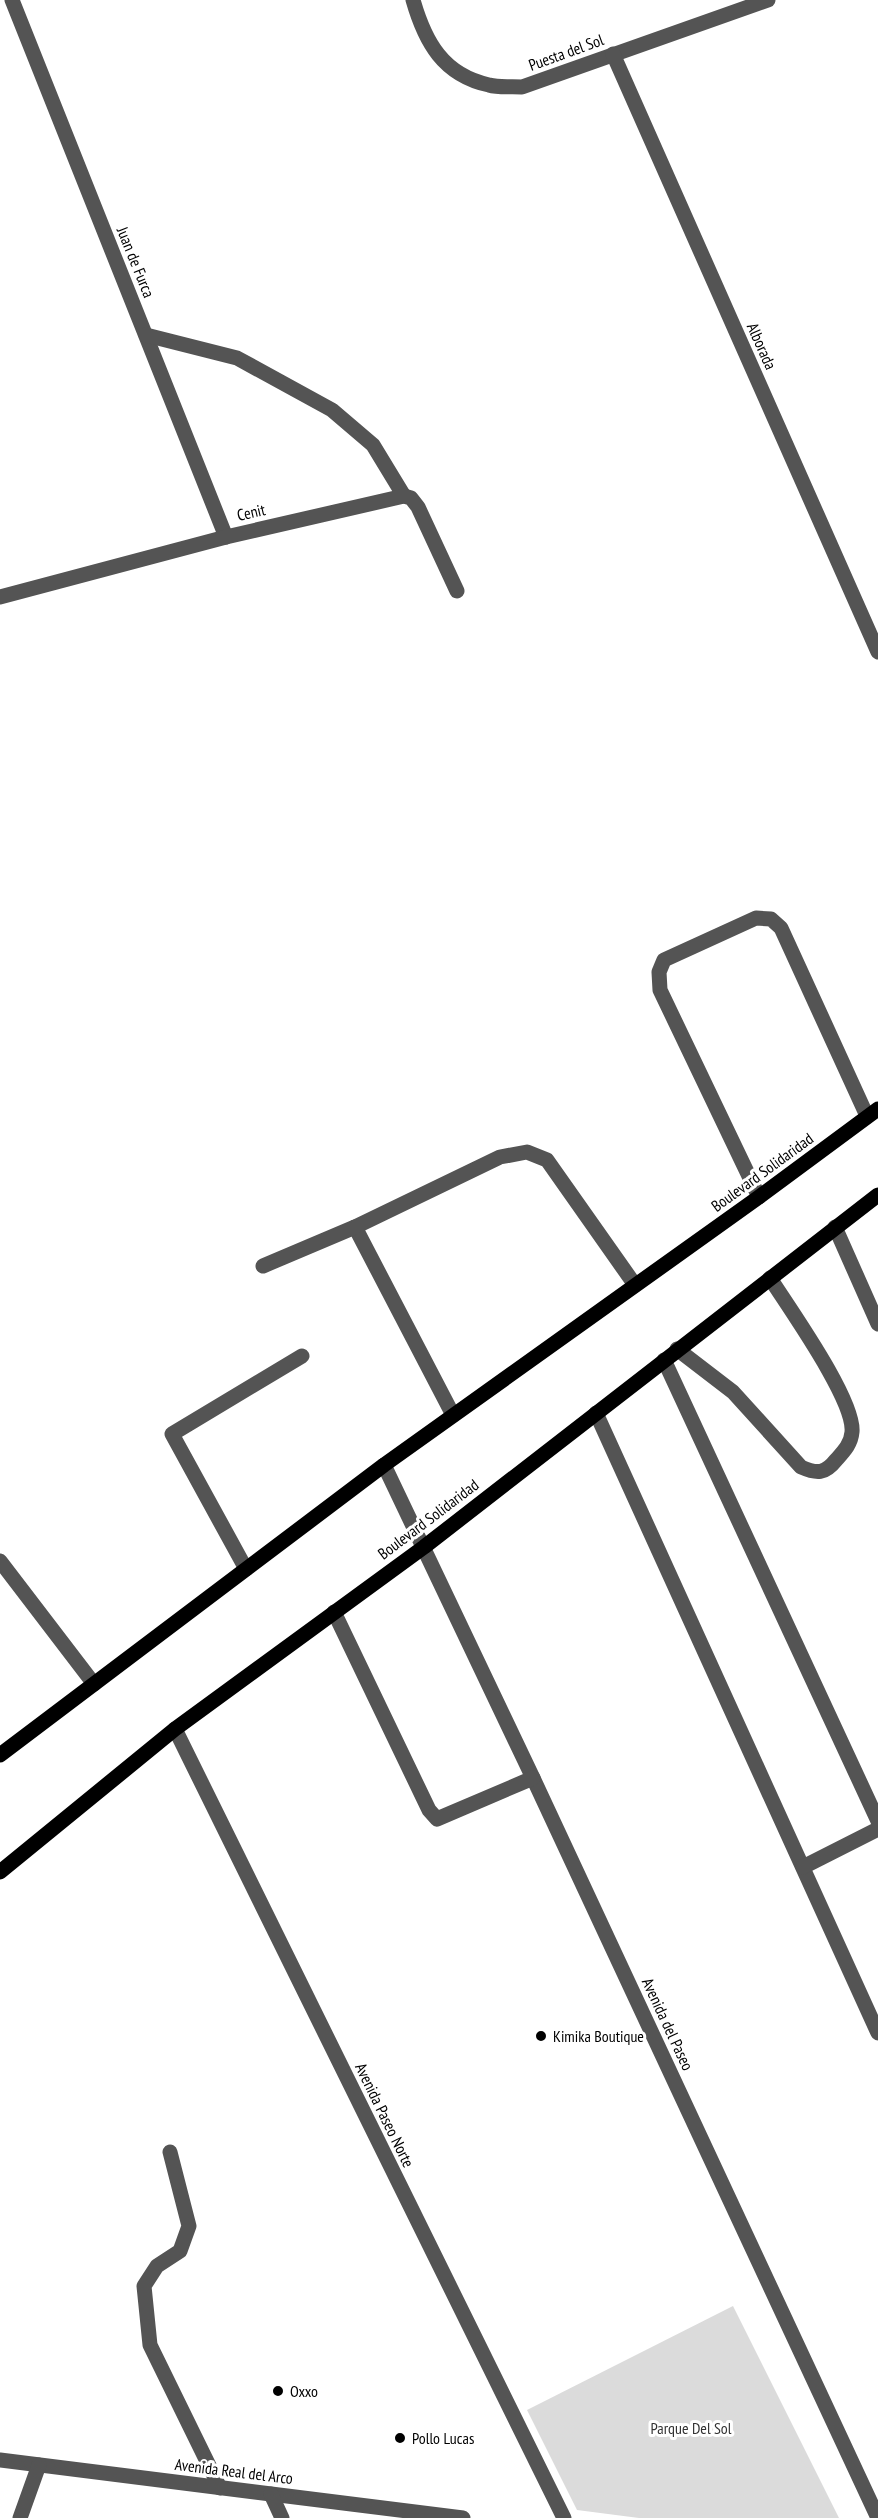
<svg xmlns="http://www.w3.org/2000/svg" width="878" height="2518" viewBox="0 0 878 2518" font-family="'PT Sans Narrow',sans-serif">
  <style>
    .green { fill: #dbdbdb }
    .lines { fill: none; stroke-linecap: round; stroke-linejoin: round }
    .minor { stroke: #545454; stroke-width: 15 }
    .major { stroke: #000; stroke-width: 15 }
    .poi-dot { fill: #000; stroke: #fff; stroke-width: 2 }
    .labels { text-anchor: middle; stroke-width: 6; stroke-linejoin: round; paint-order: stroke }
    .street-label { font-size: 16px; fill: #000; stroke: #fff }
    .poi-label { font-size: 16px; fill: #000; stroke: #fff; text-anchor: start }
    .park-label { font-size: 16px; fill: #323232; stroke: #fff }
  </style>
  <rect width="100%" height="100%" fill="#fff"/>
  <path class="green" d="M733,2306L839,2518H639L577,2510L527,2410Z"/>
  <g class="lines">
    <g class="minor">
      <path d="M12,0L226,537"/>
      <path d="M413,0C425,42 443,75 489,85C499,88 511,86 522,87L768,0"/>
      <path d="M613,54L878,652"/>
      <path d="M146,335L237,358L332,410L373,445L404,496"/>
      <path d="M0,597L226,537L404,496L411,498L418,507L457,591"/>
      <path d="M759,1197L660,990L659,972L664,960L756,918L771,919L781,928L867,1116"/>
      <path d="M355,1227L453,1415"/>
      <path d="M835,1227L878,1324"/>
      <path d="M263,1266L355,1227L500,1157L527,1152L547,1160L635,1285"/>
      <path d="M677,1349L733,1392L801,1467C817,1474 825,1474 836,1460C844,1451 851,1444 852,1432C855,1400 789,1308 770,1278"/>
      <path d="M664,1360L878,1821"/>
      <path d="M596,1413L878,2033"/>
      <path d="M384,1465L533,1778L878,2518"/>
      <path d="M0,1561L94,1684"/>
      <path d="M246,1569L172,1434L302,1356"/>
      <path d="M334,1612L429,1810L437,1819L533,1778"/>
      <path d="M175,1729L564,2518"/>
      <path d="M803,1867L878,1829"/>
      <path d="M170,2152L189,2226L180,2251L157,2266L144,2286L150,2345L220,2488"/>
      <path d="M0,2460L463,2518"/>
      <path d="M271,2494L282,2518"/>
      <path d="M20,2518L39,2465"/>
    </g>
    <g class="major">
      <path d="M0,1755L384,1465L759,1197L878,1109"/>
      <path d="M0,1872L175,1729L424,1547L878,1195"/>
    </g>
  </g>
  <g class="poi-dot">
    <circle cx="541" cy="2036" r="6"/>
    <circle cx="278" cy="2391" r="6"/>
    <circle cx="400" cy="2438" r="6"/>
  </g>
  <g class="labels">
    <g class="street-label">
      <text transform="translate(566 52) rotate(-20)" y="6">Puesta del Sol</text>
      <text transform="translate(136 262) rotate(68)" y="6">Juan de Furca</text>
      <text transform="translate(762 346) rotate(66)" y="6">Alborada</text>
      <text transform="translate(251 512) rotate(-13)" y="6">Cenit</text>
      <text transform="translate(762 1172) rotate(-36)" y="6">Boulevard Solidaridad</text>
      <text transform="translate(428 1519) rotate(-37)" y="6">Boulevard Solidaridad</text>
      <text transform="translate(668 2024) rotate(65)" y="6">Avenida del Paseo</text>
      <text transform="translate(385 2115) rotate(64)" y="6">Avenida Paseo Norte</text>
      <text transform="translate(234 2471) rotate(7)" y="6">Avenida Real del Arco</text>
    </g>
    <g class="poi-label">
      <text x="553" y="2042">Kimika Boutique</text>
      <text x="290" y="2397">Oxxo</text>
      <text x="412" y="2444">Pollo Lucas</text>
    </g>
    <g class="park-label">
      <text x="691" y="2434">Parque Del Sol</text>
    </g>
  </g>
</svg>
